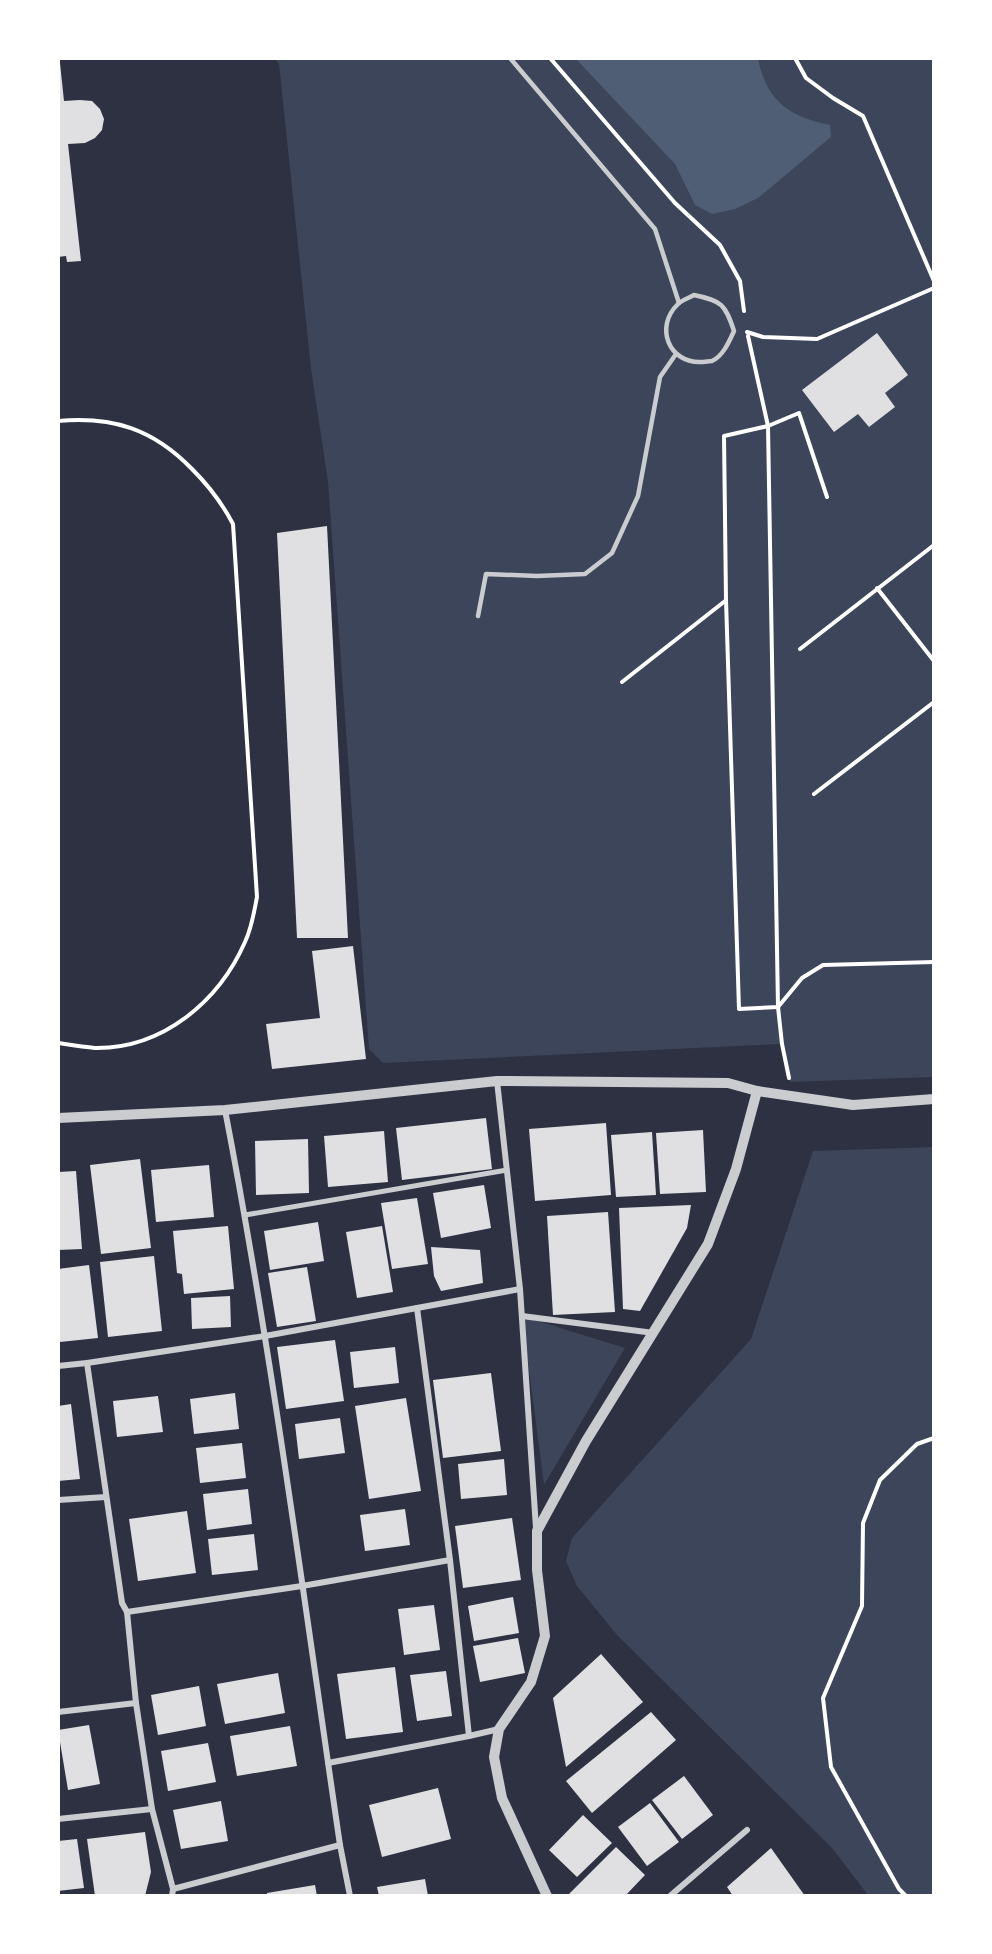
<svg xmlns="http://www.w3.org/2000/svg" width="992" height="1954" viewBox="0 0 992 1954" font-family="Jost,sans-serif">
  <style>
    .green { fill: #3c4559 }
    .water { fill: #4f5d75 }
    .building { fill: #e0e0e3 }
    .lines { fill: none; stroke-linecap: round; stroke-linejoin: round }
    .path { stroke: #fff; stroke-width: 4 }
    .service { stroke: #caccd0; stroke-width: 4.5 }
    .pedestrian { stroke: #caccd0; stroke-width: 5 }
    .minor { stroke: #caccd0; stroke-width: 6 }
    .tertiary { stroke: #caccd0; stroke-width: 10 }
  </style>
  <rect width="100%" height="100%" fill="#2d3142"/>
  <g class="green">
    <path d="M275,59H933V1077L790,1082L782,1044L383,1063L369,1049L328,482L311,369L279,64Z"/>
    <path d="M933,1147V1895H868L832,1848L617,1635L577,1586L566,1561L572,1538L751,1339L813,1151Z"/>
    <path d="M522,1316L625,1348L544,1485Z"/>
  </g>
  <path class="water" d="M576,59H758C767,101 789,117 830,125L831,137L758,198L735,209L712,214L695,205L675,164Z"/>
  <g class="building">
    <path d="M58,63H60L64,101L80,100L92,101L100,109L104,119L102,130L95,138L85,143L68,144L81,261L67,262L66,256L58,257Z"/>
    <path d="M877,333L908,375L885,393L895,407L869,427L858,414L834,432L802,390Z"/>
    <path d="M327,526L348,938H297L277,533Z"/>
    <path d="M353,946L366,1059L272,1069L266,1024L320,1018L312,951Z"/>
    <path d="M486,1118L492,1169L402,1180L396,1128Z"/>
    <path d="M606,1123L611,1195L535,1201L529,1129Z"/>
    <path d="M703,1130L706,1192L660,1194L656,1133Z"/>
    <path d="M384,1131L388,1182L328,1187L324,1136Z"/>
    <path d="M652,1132L656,1195L616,1197L611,1135Z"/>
    <path d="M308,1139L309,1193L256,1195L255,1141Z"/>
    <path d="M140,1159L151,1248L101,1254L90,1165Z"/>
    <path d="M209,1165L214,1217L156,1222L151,1170Z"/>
    <path d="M76,1171L82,1249L58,1250V1172Z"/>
    <path d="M484,1185L491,1228L441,1238L433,1193Z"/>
    <path d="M417,1198L428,1264L392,1269L381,1203Z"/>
    <path d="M691,1205L687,1228L640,1311L623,1309L619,1208Z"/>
    <path d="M608,1212L615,1312L553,1315L547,1216Z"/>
    <path d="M318,1222L324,1261L270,1270L264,1231Z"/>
    <path d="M228,1226L234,1289L184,1294L182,1274L177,1273L173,1231Z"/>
    <path d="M382,1226L393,1292L357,1298L346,1232Z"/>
    <path d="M431,1247L480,1250L483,1283L441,1291L434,1276Z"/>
    <path d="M154,1256L162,1331L108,1337L100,1262Z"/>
    <path d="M89,1265L98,1338L60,1342L58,1269Z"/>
    <path d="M307,1267L316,1321L277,1327L268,1273Z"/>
    <path d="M230,1296L231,1327L192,1329L191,1298Z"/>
    <path d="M335,1340L344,1401L286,1409L277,1347Z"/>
    <path d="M395,1347L399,1383L354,1388L350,1352Z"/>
    <path d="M491,1373L501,1451L443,1458L433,1380Z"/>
    <path d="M235,1393L239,1429L194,1434L190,1399Z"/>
    <path d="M158,1396L163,1432L117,1437L113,1401Z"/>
    <path d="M406,1398L421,1491L369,1499L355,1406Z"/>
    <path d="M71,1404L80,1479L58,1481V1406Z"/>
    <path d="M340,1418L345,1453L299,1459L295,1424Z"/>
    <path d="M242,1443L246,1478L200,1483L196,1448Z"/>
    <path d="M504,1459L507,1495L461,1499L458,1464Z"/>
    <path d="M248,1489L252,1524L207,1530L203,1494Z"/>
    <path d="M405,1509L410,1545L365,1551L360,1515Z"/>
    <path d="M187,1511L196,1573L138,1581L129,1519Z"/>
    <path d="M512,1518L521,1580L463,1588L455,1526Z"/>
    <path d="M254,1534L258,1570L212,1575L208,1539Z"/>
    <path d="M513,1597L519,1633L474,1641L468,1606Z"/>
    <path d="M434,1605L440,1650L404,1655L398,1609Z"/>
    <path d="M518,1638L525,1673L480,1682L473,1646Z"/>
    <path d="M601,1654L643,1702L566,1767L553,1698Z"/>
    <path d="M395,1667L403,1732L346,1739L337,1674Z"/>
    <path d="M446,1671L452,1716L417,1721L410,1675Z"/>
    <path d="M278,1673L285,1713L225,1724L217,1684Z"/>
    <path d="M199,1686L206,1726L158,1735L151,1695Z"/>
    <path d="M651,1712L676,1740L592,1813L566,1781Z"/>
    <path d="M89,1725L100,1784L68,1790L58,1730Z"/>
    <path d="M290,1726L297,1766L237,1776L230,1736Z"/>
    <path d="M208,1743L216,1782L168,1791L161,1751Z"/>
    <path d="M684,1776L713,1815L682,1839L652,1800Z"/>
    <path d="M438,1788L451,1839L382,1857L369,1805Z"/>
    <path d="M221,1801L228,1841L181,1849L173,1810Z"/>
    <path d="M650,1803L679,1842L647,1866L618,1827Z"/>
    <path d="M583,1815L612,1843L577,1877L549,1850Z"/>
    <path d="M145,1832L151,1872L145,1896H95L87,1839Z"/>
    <path d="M77,1839L84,1888L58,1891V1841Z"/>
    <path d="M616,1847L645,1875L625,1896H567Z"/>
    <path d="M771,1848L805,1896H733L727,1887Z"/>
    <path d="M425,1879L428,1896H379L377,1887Z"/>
    <path d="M315,1885L317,1896H267V1893Z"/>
  </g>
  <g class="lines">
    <g class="path">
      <path d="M550,58L675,203L720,245L740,281L744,311"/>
      <path d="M795,58L806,78L833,98L863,116L934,281"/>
      <path d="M747,332L763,337L817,339L934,288"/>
      <path d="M748,336L768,426L778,1007L782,1044L789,1078"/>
      <path d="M58,421C113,416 153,429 192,469C208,485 222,503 233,524L257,897C254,912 252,927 245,942C219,1001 163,1049 95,1048C83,1047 71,1045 58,1043"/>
      <path d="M827,497L799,413L768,426L724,436L726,600L739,1009L778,1007L802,978L823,965L934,962"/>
      <path d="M877,588L934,661"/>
      <path d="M800,649L934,545"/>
      <path d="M622,682L725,601"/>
      <path d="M814,794L934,702"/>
      <path d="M906,1896L899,1889L831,1767L823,1698L862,1606L863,1523L880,1480L917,1444L934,1438"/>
    </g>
    <g class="service">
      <path d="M510,58L655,229L679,303"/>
      <path d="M694,295C722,301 725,304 734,331C729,342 723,356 712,361C711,361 703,362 702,362C669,364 654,327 678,304C682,300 689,298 694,295Z"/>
      <path d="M478,616L486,574L537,576L585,574L612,553L638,496L660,377L676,354"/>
    </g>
    <path class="pedestrian" d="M245,1215L507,1170"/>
    <g class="minor">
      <path d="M497,1081L520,1289L536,1528"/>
      <path d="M225,1110C272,1354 304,1600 340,1845L350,1896"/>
      <path d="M417,1308L450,1560L469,1736"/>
      <path d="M522,1316L654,1333"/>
      <path d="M87,1363L122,1603L127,1612L136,1703L152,1809L173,1889L172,1896"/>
      <path d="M58,1366L87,1363L265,1336L520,1289"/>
      <path d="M58,1500L106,1497"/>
      <path d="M127,1612L302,1586L450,1560"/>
      <path d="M58,1712L136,1703"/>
      <path d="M328,1763L469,1736L499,1729"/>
      <path d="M58,1819L152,1809"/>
      <path d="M173,1889L340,1845"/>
      <path d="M670,1896L747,1830"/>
    </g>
    <g class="tertiary">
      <path d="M58,1118L225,1110L497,1081L728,1083L757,1091L853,1105L934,1099"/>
      <path d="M547,1896L502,1798L494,1757L499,1729L531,1682L545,1636L537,1570V1531L586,1441L708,1244L736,1169L757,1091"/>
    </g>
  </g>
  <rect width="992" height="1954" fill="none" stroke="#ffffff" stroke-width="120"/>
</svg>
